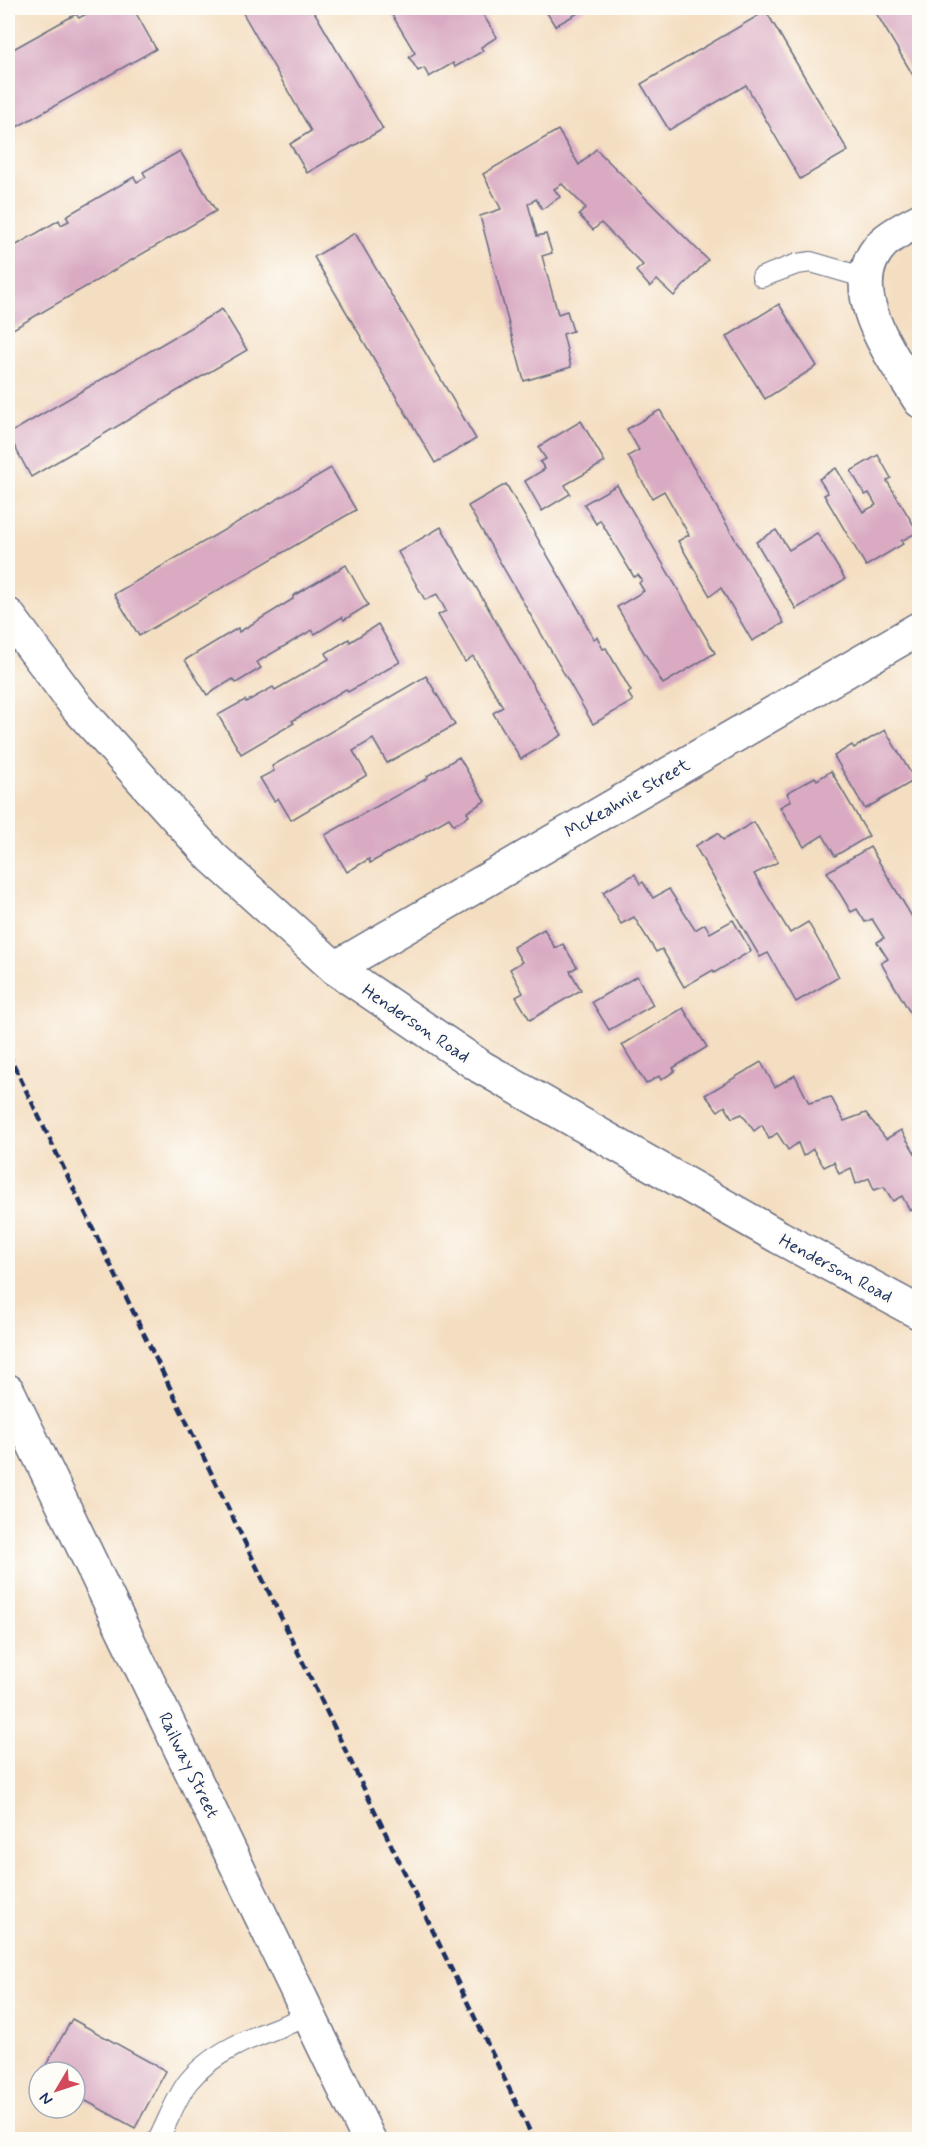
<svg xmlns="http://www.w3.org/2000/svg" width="927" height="2147" viewBox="0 0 927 2147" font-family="Mynerve,sans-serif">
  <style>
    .building { fill: #d9aac2 }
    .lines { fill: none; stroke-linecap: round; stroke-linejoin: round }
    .lane-casing { stroke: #676c81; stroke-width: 22 }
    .street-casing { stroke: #676c81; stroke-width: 36 }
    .secondary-casing { stroke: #676c81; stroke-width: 36 }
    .lane { stroke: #fff; stroke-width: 20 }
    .street { stroke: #fff; stroke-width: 33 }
    .secondary { stroke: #fff; stroke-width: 33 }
    .rail { stroke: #1b2f5e; stroke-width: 4.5; stroke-dasharray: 9 4.5; stroke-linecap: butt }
    .labels { text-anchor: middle; stroke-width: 5; stroke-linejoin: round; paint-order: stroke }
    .street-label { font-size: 18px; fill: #1b2f5e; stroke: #fdfcf7 }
  </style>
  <rect width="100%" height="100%" fill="#fdfcf7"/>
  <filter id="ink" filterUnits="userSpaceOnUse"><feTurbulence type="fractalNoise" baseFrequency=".0167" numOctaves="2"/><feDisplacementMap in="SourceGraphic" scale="12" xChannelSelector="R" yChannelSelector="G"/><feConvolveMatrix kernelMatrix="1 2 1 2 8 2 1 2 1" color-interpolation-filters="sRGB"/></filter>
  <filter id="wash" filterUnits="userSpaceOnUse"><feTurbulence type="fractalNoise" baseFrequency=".008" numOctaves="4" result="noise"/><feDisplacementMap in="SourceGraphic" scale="24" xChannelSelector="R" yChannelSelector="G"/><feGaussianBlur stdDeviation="1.35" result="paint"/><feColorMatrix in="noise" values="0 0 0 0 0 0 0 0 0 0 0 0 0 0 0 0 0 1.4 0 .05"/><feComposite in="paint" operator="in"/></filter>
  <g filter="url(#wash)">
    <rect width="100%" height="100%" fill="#f4dec1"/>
    <g id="blocks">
      <g class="building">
        <path d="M86,8H133L156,49L8,132V52L76,14L79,18L86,14L83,9Z"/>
        <path d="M240,8H312L383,129L307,173L290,144L311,131Z"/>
        <path d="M388,8H491L482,13L497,37L481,47L483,51L455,67L453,63L429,77L424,68L418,71L409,57L415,53Z"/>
        <path d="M544,8H587L555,26Z"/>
        <path d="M873,8H920V87Z"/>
        <path d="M766,11L848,151L800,179L746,85L669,130L641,84Z"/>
        <path d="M558,130L579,165L596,149L708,260L674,296L657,280L650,287L636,271L643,265L601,223L593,230L579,215L586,208L562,184L554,189L560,197L542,209L536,199L528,204L537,236L546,234L552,253L542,256L558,314L567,311L573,331L563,334L571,367L524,381L480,216L501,209L483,174Z"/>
        <path d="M180,151L216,211L8,332V250L59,220L61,225L69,221L66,216L134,177L137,182L146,177L143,172Z"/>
        <path d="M355,233L476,439L435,463L314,257Z"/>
        <path d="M779,304L817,366L765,399L726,337Z"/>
        <path d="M222,309L247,350L31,477L8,434Z"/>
        <path d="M660,410L784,623L752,641L721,588L710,596L678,541L689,535L664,491L652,498L628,456L639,450L627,429Z"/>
        <path d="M581,421L605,462L565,485L570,494L542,511L525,481L545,469L540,462L546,459L538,447Z"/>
        <path d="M878,455L891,478L887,481L918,532L901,541L903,544L866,566L824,495L828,493L819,479L836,468L863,512L876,505L869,493L865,495L851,471Z"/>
        <path d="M331,468L356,510L139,636L114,594Z"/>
        <path d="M506,484L585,620L584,621L594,639L597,637L603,649L606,648L631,691L628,693L633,701L593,724L468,506Z"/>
        <path d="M617,485L715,653L663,684L617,607L644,591L639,583L642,580L638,575L634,577L600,520L596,524L584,504Z"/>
        <path d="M441,527L562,735L521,759L493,713L503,707L473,656L465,662L438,615L446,611L437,594L425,600L398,552Z"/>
        <path d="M776,530L789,550L817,533L845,579L796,609L756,542Z"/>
        <path d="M346,565L368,605L344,620L342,617L315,634L312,630L257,662L261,668L236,683L233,679L207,695L185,660L238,628L239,632L293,599V596Z"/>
        <path d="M378,624L400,662L348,692L346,689L292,721L294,723L241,754L218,715L245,700L246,702L273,687L275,690L329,659L326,653L349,639L350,642Z"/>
        <path d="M426,676L455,725L387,763L373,739L353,751L367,775L291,820L278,798L274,801L260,778L274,771L272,766Z"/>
        <path d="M885,730L915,780L865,809L834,756L852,745L854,748Z"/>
        <path d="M459,757L485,801L467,812L469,816L454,825L449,818L370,863L369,859L347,872L325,835L428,778L427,776Z"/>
        <path d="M831,771L869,836L835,856L823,835L804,847L780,807L791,801L787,793L815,777L817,780Z"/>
        <path d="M754,822L778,862L754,874L790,933L808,922L839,977L796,1002L768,953L760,957L695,846L718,833L723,840Z"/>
        <path d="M870,847L920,930V1019L915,1021L881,963L888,959L877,942L884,938L872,919L865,922L857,909L851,912L827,872Z"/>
        <path d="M635,874L640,884L643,882L653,898L669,889L695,930L705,924L710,933L733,920L751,951L714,973L713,970L684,987L662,949L656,952L634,917L621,924L603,892Z"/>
        <path d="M544,929L555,948L563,944L577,967L570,971L581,990L530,1020L516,997L523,993L510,969L522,962L513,947Z"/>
        <path d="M637,976L653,1005L609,1030L592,1002Z"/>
        <path d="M683,1008L707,1047L673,1068L675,1071L661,1080L659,1076L646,1084L622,1045Z"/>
        <path d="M761,1062L775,1087L795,1075L809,1103L831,1097L844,1121L866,1113L886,1139L901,1130L918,1158L920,1157V1205L910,1211L902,1196L893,1201L884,1187L874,1190L869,1178L856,1184L851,1168L839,1174L834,1162L824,1167L813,1149L803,1156L798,1143L788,1150L777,1133L769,1139L762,1125L754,1131L742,1114L732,1118L725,1106L718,1111L705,1095Z"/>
        <path d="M72,2019L166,2071L135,2128L75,2095V2072H42Z"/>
      </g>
    </g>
  </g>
  <g filter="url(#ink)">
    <use href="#blocks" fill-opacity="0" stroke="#676c81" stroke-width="1.5"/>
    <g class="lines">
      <defs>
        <g id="lane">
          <path d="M762,277L797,264L811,262L866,278"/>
          <path d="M158,2140C167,2123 177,2096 188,2082C217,2046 268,2032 309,2016"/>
        </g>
        <g id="street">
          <path d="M920,220C908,226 894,233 884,242C837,287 895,360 920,401"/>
          <path d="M335,968L920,628"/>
        </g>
        <g id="secondary">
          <path d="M8,615L77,707L212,857L335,968L481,1067L779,1237L920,1313"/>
          <path d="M8,1391L369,2140"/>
        </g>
      </defs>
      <use href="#lane" class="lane-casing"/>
      <use href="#street" class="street-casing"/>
      <use href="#secondary" class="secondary-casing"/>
      <use href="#lane" class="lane"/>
      <use href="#street" class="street"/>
      <use href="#secondary" class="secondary"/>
      <path class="rail" d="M8,1053L534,2140"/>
    </g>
  </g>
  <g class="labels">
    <g class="street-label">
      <text transform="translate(627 798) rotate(-30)" y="6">McKeahnie Street</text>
      <text transform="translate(416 1023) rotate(34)" y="6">Henderson Road</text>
      <text transform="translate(836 1268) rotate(28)" y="6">Henderson Road</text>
      <text transform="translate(189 1765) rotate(64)" y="6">Railway Street</text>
    </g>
  </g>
  <rect width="927" height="2147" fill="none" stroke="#fdfcf7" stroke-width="30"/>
  <g transform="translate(57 2090) rotate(231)"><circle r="28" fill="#fdfcf7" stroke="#a3aaba" stroke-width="1.5"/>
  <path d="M0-4.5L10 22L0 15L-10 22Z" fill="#d1495b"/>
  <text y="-9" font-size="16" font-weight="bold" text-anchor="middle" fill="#1b2f5e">N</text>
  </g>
</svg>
